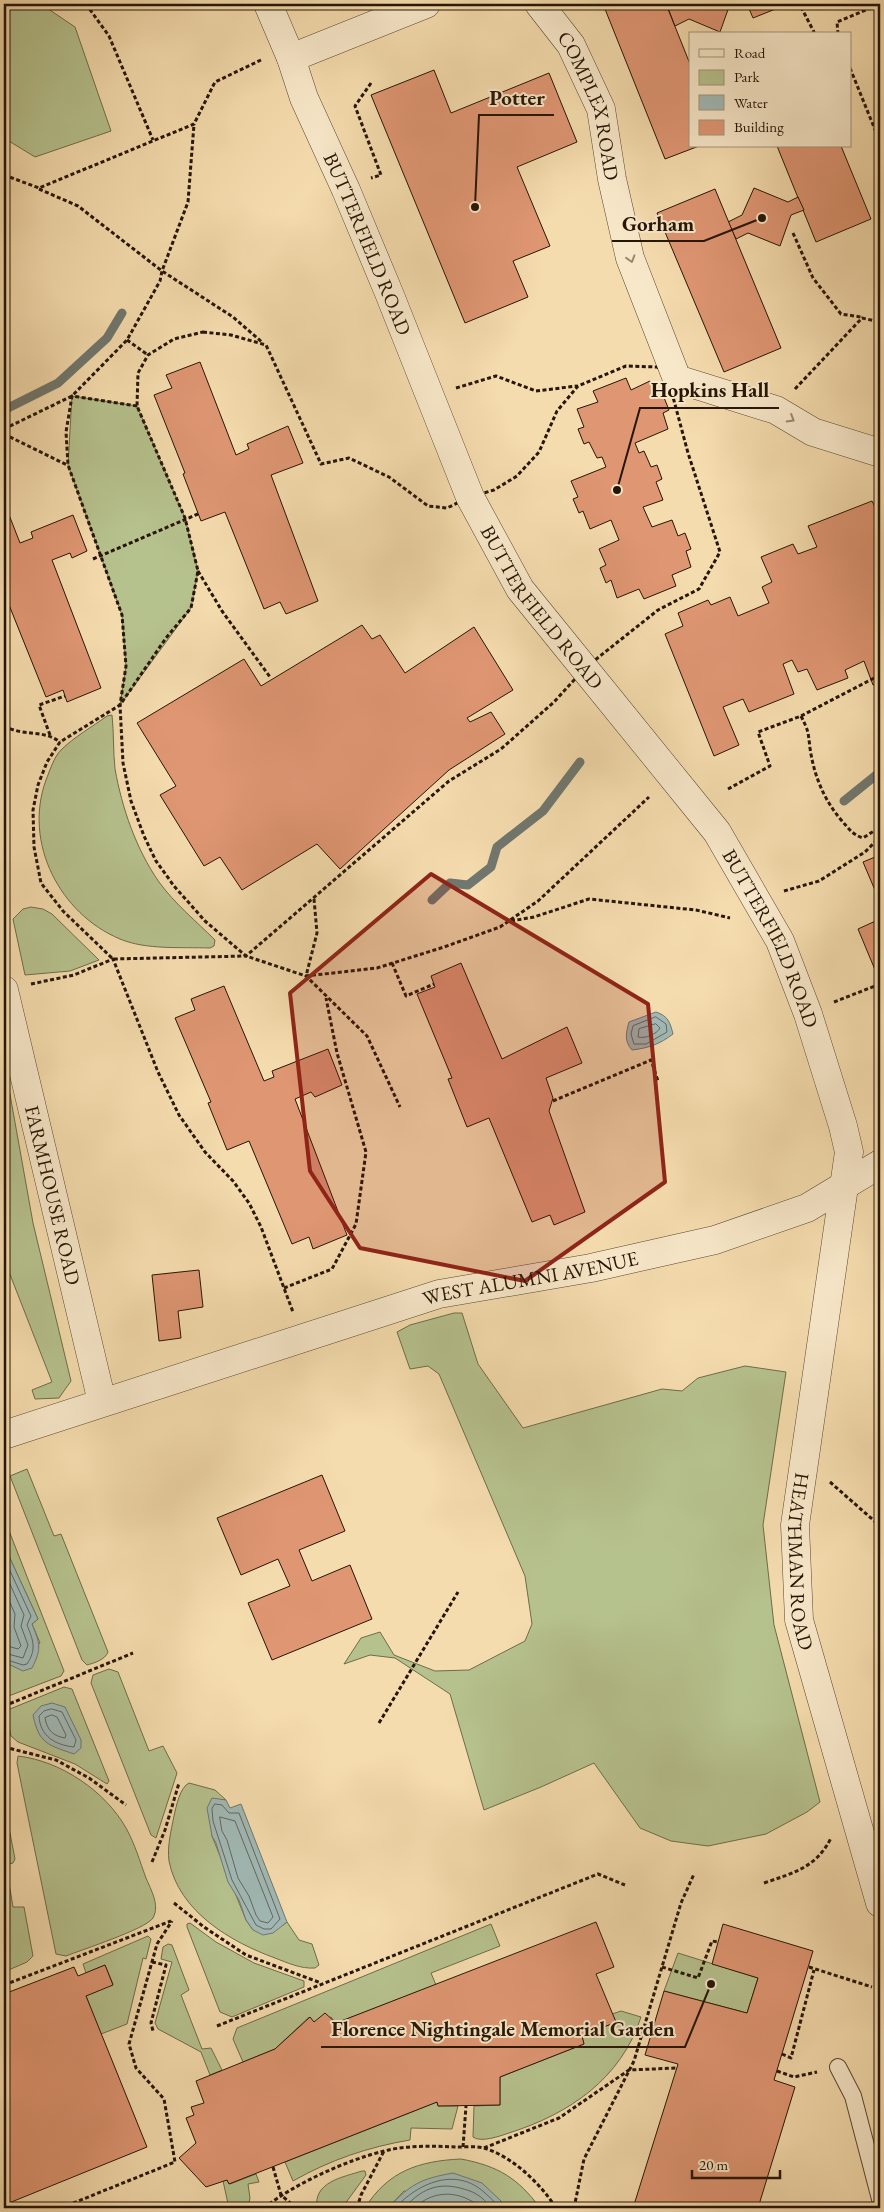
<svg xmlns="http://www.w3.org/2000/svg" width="884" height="2212" viewBox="0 0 884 2212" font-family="'EB Garamond',serif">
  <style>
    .green { fill: #b6c28e; stroke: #6e6c49 }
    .water { fill: #a1b9b6; stroke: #70776f }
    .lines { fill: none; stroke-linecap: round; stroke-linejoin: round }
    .shore { stroke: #64675d; stroke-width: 1 }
    .stream { stroke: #70776f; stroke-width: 9 }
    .building { fill: #df9673; stroke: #261504 }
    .service-casing { stroke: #5a472e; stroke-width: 18 }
    .minor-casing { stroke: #5a472e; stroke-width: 29 }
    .path { stroke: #261504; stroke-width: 3; stroke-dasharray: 4 2.5; stroke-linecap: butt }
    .service { stroke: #f8e8ca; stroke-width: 16 }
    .minor { stroke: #f8e8ca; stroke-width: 28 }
    .oneway { stroke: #9a8971 }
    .marked { fill: #8f2418; fill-opacity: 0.2; stroke: #8f2418; stroke-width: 4; stroke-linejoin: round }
    .labels { text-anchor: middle; stroke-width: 4; stroke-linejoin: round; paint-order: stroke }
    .street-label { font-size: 20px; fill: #261504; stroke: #f8e8ca }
    .leader { fill: none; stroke: #261504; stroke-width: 2 }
    .callout-dot { fill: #261504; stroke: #f8e8ca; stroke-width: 2 }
    .callout-label { font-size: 21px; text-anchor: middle; font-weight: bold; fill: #261504; stroke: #f8e8ca; stroke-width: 4; stroke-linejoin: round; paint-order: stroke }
  </style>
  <rect width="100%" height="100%" fill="#f5dcae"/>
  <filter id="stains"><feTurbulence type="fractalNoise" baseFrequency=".004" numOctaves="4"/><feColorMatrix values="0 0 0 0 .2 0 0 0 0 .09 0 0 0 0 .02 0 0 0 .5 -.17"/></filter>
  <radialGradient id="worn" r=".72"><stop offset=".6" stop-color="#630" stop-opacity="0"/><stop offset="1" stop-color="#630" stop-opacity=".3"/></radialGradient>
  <g class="green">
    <path d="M4,4H41L75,27L111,131L35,157L4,138Z"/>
    <path d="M72,396L137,406L185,518L198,571L191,608L120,705L126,666L122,615L68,465Z"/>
    <path d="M112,715C114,733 113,751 115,769C122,808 136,849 159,882C175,904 196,921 215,940L214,946L210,948C182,947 146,950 120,939C60,914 23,843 46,780C50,770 54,757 61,750C74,737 92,727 107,716Z"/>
    <path d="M31,907L43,909L52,914L99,960L70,971L25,975L13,919L23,909Z"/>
    <path d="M4,1061L33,1223L71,1381L59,1398L35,1399L32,1390L52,1382L4,1259Z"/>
    <path d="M454,1313H462L478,1364L523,1428L662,1389L682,1391L698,1378L745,1366L786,1372L763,1525L774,1625L820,1802L807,1812L766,1834L708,1846L671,1841L640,1828L594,1763L541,1787L484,1810L450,1694L395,1658L370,1655L344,1664L361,1638L380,1632L394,1655L435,1671L469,1670L525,1641L532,1624L525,1576L439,1374L428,1366L410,1369L397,1332L410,1325Z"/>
    <path d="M27,1469L54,1536L61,1534L108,1652C105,1660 94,1663 87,1665L82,1660L10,1476Z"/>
    <path d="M4,1518L64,1671L61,1676L6,1697L4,1696V1662L7,1665L40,1643L32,1624L38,1619L8,1554L4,1552Z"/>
    <path d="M109,1669L118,1672L149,1751L163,1746L177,1773L156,1838L151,1835L91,1683L93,1675Z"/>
    <path d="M64,1687L72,1689L109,1781L107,1784L75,1764L18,1742L11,1736L6,1713L10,1709Z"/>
    <path d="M18,1756C61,1761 105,1791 126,1828C135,1844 140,1862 146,1878C151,1890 160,1905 153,1918C146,1929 81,1950 66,1956L56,1954L17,1763Z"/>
    <path d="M189,1783L215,1790L226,1800L212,1799V1836L246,1920L253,1930L283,1925L287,1922L299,1940L312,1944L319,1965L315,1968C301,1969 288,1963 275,1958C231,1942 179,1912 169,1861C167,1847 171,1831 174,1816C176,1807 180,1787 189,1783Z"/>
    <path d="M4,1802L15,1859L13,1863L6,1865L13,1907H24L33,1956L27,1962L4,1972Z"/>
    <path d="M190,1923L216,1942L254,1963L304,1981V1987L232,2017L220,2012L187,1927V1924Z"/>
    <path d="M491,1924L500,1946L431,1973L436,1985L336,2023L331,2017L314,2022L309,2017L275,2049L243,2062L233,2039L237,2028Z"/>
    <path d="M148,1936L151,1939L146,1959L143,1958L127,2024L101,2034L86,1996L113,1984L105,1965L86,1973L83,1964Z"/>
    <path d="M168,1944L172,1945L189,1990L181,1995L202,2049L211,2048L222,2070L210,2075L201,2052L158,2029L155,2023L172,1962L161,1959L163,1947Z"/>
    <path d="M678,1953L758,1978L747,2013L664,1991Z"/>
    <path d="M621,2011L641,2017C621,2079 569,2114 509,2133C500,2136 481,2143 473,2137L474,2106L500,2105V2077L584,2044L582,2036L616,2022L612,2014Z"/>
    <path d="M437,2102L438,2106H458L452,2129L411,2128L410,2140C368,2147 330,2160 293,2181L285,2162Z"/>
    <path d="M461,2159C498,2166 518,2178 540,2208H501V2201L404,2191L388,2208H365C388,2171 419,2161 461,2159Z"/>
    <path d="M362,2171H365L366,2175L342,2208H317C313,2182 343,2177 362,2171Z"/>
    <path d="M256,2174L259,2182L248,2184L250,2198L248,2208H229L223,2181L227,2180L230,2184Z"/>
  </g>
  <g class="water">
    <path d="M656,1012C668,1016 670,1022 673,1034C660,1044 649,1048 632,1050C624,1041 626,1033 629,1022Z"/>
    <path d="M4,1552L8,1554L38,1619L32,1624C40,1644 42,1648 32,1668L23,1671L4,1662Z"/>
    <path d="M52,1703L65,1707L81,1740V1748L74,1754C48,1745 39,1744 33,1715L41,1706Z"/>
    <path d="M212,1798L226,1800L230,1808L241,1804L287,1922L273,1933L263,1935L253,1930L246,1920L239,1900L228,1882L216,1843L212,1836L207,1808Z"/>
    <path d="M453,2173L482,2183L501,2201V2208H388C411,2184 420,2179 453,2173Z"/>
  </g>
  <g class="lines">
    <g class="shore">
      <path d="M656,1017L666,1024L667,1032L646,1044H634L631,1034L633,1026Z"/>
      <path d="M656,1024L660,1028C657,1034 645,1039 638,1037L639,1029Z"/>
      <path d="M4,1558L31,1616L27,1625C33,1640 37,1649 27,1664L23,1665L4,1659"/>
      <path d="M4,1571L24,1615L21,1626L28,1645L23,1658L4,1653"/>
      <path d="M4,1589L15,1614L14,1627L21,1646L18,1649L4,1645"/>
      <path d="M52,1709L62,1712L76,1740L74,1747C55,1745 40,1736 39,1716L44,1711Z"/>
      <path d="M52,1715L57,1717L66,1735L65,1738C53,1736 47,1730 45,1718Z"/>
      <path d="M215,1804L222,1805L229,1813H239L280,1919L271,1929H264L256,1925L232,1880L213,1821L212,1809Z"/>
      <path d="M220,1817L235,1821L273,1917L268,1923L260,1921L256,1915L249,1896L238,1878L227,1840L222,1831Z"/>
      <path d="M395,2208C418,2183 456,2166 485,2193C490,2198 496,2201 496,2208"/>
      <path d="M404,2208C424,2186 442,2181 470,2191C478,2194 487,2201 490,2208"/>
      <path d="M414,2208C434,2189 461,2190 481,2208"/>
    </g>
    <g class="stream">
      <path d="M4,410L58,383L107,338L122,313"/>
      <path d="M844,801L880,772"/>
      <path d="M432,900L450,883L468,885L491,867L497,847L543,811L580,762"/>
    </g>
  </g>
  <g class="building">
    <path d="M603,4H666L690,64V146H699L665,159Z"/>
    <path d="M678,4H730L720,32L689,19L675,26L668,8Z"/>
    <path d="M747,4H788L753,18Z"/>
    <path d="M434,70L451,113L549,73L577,142L517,167L550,246L513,261L528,297L465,323L371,95Z"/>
    <path d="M777,146H841L871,219L816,242Z"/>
    <path d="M754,188L788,202L798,197L804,210L791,215L780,246L748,233L736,239L728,222L742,215Z"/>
    <path d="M715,189L781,348L724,372L657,213Z"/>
    <path d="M200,362L236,455L249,449L247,444L288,426L303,463L271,475L318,601L286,614L280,602L264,609L225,512L201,521L183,474L185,473L154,395L172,388L166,375Z"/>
    <path d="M626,378L631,390L650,381L657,398L663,395L669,410L663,413L668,429L635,443L639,453L644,451L651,467L657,465L662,479L656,482L663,500L643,507L652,527L672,520L678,536L685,533L691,549L686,551L691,567L672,575L676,586L644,599L639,589L617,598L611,580L606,583L600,568L606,565L599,549L619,540L611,520L590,529L583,511L579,513L573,499L578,497L571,481L606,467L602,457L597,458L589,442L584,444L578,429L584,427L577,409L598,402L593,391Z"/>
    <path d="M872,501L880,517V683L873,685L864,661L845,670L848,678L817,690L807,669L798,672L792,660L783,664L794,694L749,712L743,699L723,707L739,745L714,756L665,634L683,626L678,613L708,600L711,605L730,597L738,616L769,603L762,587L772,582L761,557L793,544L798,554L817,547L808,526Z"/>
    <path d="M4,502L20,543L33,538L31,532L73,515L87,551L72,558L70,553L52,560L101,688L67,702L63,690L46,697L7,600L4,601Z"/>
    <path d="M362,625L372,639L380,635L405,673L474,627L513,690L467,718L470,722L491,712L505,734L449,770L340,869L317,844L242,890L220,857L204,866L160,795L176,786L137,723L244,659L261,686Z"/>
    <path d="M880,855V902L863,862Z"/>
    <path d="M880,919V976L878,977L858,929Z"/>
    <path d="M461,963L502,1059L567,1027L582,1063L546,1078L553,1098L549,1111L585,1212L554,1225L550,1215L532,1222L489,1118L467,1127L448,1079L452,1078L417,994L435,987L431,976Z"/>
    <path d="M224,986L264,1081L274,1077L272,1071L328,1049L342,1085L315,1097L311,1092L295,1099L347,1235L313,1249L309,1237L292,1244L249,1141L227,1150L208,1103L211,1102L175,1018L195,1010L191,999Z"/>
    <path d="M199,1270L203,1307L178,1311L181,1338L159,1341L152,1275Z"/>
    <path d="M322,1475L345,1531L299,1550L312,1581L350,1565L372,1619L272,1660L248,1603L290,1586L278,1559L241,1575L217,1518Z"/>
    <path d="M596,1922L614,1967L596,1974L616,2022L582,2036L584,2044L500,2077V2105L438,2106L437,2102L229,2184L227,2180L206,2187L179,2158L196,2143L186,2118L194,2115L191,2107L204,2103L196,2081L275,2049L310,2017L314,2022L325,2013L336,2023Z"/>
    <path d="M723,1924L813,1951L774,2080L795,2087L758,2208H633L678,2064L645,2055L664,1991L747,2013L758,1978L712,1964Z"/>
    <path d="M105,1965L113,1985L86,1996L147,2147L4,2205V1994L74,1967L78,1976Z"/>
  </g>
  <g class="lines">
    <defs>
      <path id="service" d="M838,2067L853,2096L880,2199"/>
      <g id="minor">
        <path id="s1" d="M268,4L291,58L304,98L346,190L389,293L470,497L520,589L717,832L780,941L808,1014L843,1126L849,1152L795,1525L799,1620L880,1903"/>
        <path id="s2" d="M539,4L571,45L601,109L612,179L630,258L677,379L776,410L813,432L880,453"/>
        <path d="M291,58L426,4"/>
        <path id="s3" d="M4,990L102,1402"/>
        <path id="s4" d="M4,1435L439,1294L591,1268L715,1240L807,1208L880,1164"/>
      </g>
    </defs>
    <use href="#service" class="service-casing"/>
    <use href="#minor" class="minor-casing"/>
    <g class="path">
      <path d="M86,4L109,36L153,140"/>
      <path d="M801,7L815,34"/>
      <path d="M838,34L837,22L880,4"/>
      <path d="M850,68L880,142"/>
      <path d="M371,83L355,106L381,175L371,178"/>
      <path d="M4,175L39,188L194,124L215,82L261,60"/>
      <path d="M39,189L78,206L162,271L233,317L263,343"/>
      <path d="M793,233L813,278L841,314L861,317"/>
      <path d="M880,300V314"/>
      <path d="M203,332L231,335L266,345L321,464L349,458L389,477L428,506L447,508L470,497L494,490L517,476L539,452L557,411L578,386L626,366L657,367L677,379L673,397L688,453L720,552L699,589L658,610L585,668L554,702L501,749L449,781L246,956L113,959L63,911L41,883L34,847L33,810L38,785L47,762L60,742L120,705L166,638L191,608L198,571L185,518L137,406L138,373L148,355L174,339Z"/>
      <path d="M127,340L148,355"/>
      <path d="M456,388L496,376L536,391L577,386"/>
      <path d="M795,389L862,318L880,322"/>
      <path d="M137,406L72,396L66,432L68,465L122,615L126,666L120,705L123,763L131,801L144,836L156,861L174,886L205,921L246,956L306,976L367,1036L400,1107"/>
      <path d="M4,429L72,396L127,340L160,281L162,271L188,202L194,124"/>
      <path d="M4,434L67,465"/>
      <path d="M93,559L198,514"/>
      <path d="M198,571L222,611L270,677"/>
      <path d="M801,716C809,732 808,732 810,748C814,776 824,800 842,821C849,829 853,835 863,838L880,827"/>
      <path d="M4,726C25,737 43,729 60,742"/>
      <path d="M50,735L39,705L65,696"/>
      <path d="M728,789L770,766L758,732L801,716L880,675"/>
      <path d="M784,891L819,881L865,852L880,837"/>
      <path d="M314,899L317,933L306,976L377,968L444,947L500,927L538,901L649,797"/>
      <path d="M511,921L534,917L589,899L696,910L730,918"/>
      <path d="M392,963L406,996L434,984"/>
      <path d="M31,984L74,975L113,959L158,1072L179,1115L205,1152L233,1181L249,1203L261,1227L293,1312"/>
      <path d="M834,1002L880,984"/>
      <path d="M553,1101L651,1060L658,1081"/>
      <path d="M284,1288L332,1269L356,1224L366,1152L337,1053L326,998"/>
      <path d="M830,1482L880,1526"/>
      <path d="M4,1706L133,1653"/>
      <path d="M379,1723L458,1592"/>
      <path d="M4,1747L56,1760L89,1778L126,1805"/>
      <path d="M152,1862L165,1830L179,1783"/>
      <path d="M764,1883C793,1873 816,1868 831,1838"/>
      <path d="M174,1903L204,1927L246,1955L321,1983"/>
      <path d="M152,1962L166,1965L151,2023L153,2031"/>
      <path d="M662,1967L698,1978L712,1941L718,1942"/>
      <path d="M809,1967L872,1987"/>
      <path d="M4,1985L171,1921"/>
      <path d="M217,2026L598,1874L625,1885"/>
      <path d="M782,2054L791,2058L814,1970"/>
      <path d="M777,2071L794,2077L817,2072"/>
      <path d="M463,2147L466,2106"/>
      <path d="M484,2148L559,2118L629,2070L677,2068"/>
      <path d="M273,2167L281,2195L296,2208"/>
      <path d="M61,2208L175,2162L164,2099L136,2068L129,2044L157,1944L172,1921"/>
      <path d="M264,2208C294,2184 347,2160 384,2151C408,2145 433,2146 457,2147C465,2147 476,2146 484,2148C513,2157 540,2183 556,2208"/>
      <path d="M357,2208L361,2195L384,2151"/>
      <path d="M574,2208L584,2159L634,2061L681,1903L694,1874"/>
    </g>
    <use href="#service" class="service"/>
    <use href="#minor" class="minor"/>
  </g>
  <defs><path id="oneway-chevron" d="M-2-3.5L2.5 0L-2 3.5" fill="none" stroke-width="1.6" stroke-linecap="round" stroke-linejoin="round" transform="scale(1.25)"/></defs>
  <g class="oneway">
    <use href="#oneway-chevron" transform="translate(631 259) rotate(73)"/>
    <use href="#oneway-chevron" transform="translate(791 419) rotate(31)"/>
  </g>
  <path class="marked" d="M431,874L648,1004L665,1182L525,1281L360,1248L310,1171L290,993Z"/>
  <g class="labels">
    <g class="street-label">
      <text dy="7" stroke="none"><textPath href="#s2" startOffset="116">COMPLEX ROAD</textPath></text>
      <text dy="7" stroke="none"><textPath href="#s1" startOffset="260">BUTTERFIELD ROAD</textPath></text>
      <text dy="7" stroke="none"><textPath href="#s1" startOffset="665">BUTTERFIELD ROAD</textPath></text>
      <text dy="7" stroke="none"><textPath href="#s1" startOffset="1070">BUTTERFIELD ROAD</textPath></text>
      <text dy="7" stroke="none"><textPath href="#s3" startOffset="211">FARMHOUSE ROAD</textPath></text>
      <text dy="7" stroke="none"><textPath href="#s4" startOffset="550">WEST ALUMNI AVENUE</textPath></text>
      <text dy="7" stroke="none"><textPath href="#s1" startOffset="1712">HEATHMAN ROAD</textPath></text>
    </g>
  </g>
  <path class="leader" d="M475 207L479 115H554M762 218L704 241H612M617 490L640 408H779M711 1984L685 2047H321"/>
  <g class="callout-dot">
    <circle cx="475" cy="207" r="5"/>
    <circle cx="762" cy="218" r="5"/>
    <circle cx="617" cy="490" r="5"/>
    <circle cx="711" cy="1984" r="5"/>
  </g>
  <g class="callout-label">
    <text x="517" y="105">Potter</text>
    <text x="658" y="231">Gorham</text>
    <text x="710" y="397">Hopkins Hall</text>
    <text x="503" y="2036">Florence Nightingale Memorial Garden</text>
  </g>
  <rect width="884" height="2212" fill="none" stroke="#f5dcae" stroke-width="20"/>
  <rect x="5" y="5" width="874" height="2202" fill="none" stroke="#261504" stroke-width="2.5"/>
  <rect x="10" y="10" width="864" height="2192" fill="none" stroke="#261504"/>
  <rect x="689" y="32" width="162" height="115" fill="#f8e8ca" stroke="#a4947b"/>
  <rect x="699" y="49" width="25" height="8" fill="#f8e8ca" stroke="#a4947b"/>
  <text x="734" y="58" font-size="15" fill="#261504">Road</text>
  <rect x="699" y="70" width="25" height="15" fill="#b6c28e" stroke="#a4947b"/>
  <text x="734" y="82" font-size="15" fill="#261504">Park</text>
  <rect x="699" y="95" width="25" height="15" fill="#a1b9b6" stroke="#a4947b"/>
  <text x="734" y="108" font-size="15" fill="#261504">Water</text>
  <rect x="699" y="120" width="25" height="15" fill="#df9673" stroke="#a4947b"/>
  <text x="734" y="132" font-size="15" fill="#261504">Building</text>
  <path d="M692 2170v8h88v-8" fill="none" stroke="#261504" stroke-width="2.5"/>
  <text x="699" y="2170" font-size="15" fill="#261504" stroke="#f8e8ca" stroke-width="4" paint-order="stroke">20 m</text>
  <rect width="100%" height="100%" filter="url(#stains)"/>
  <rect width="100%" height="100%" fill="url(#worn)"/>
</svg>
